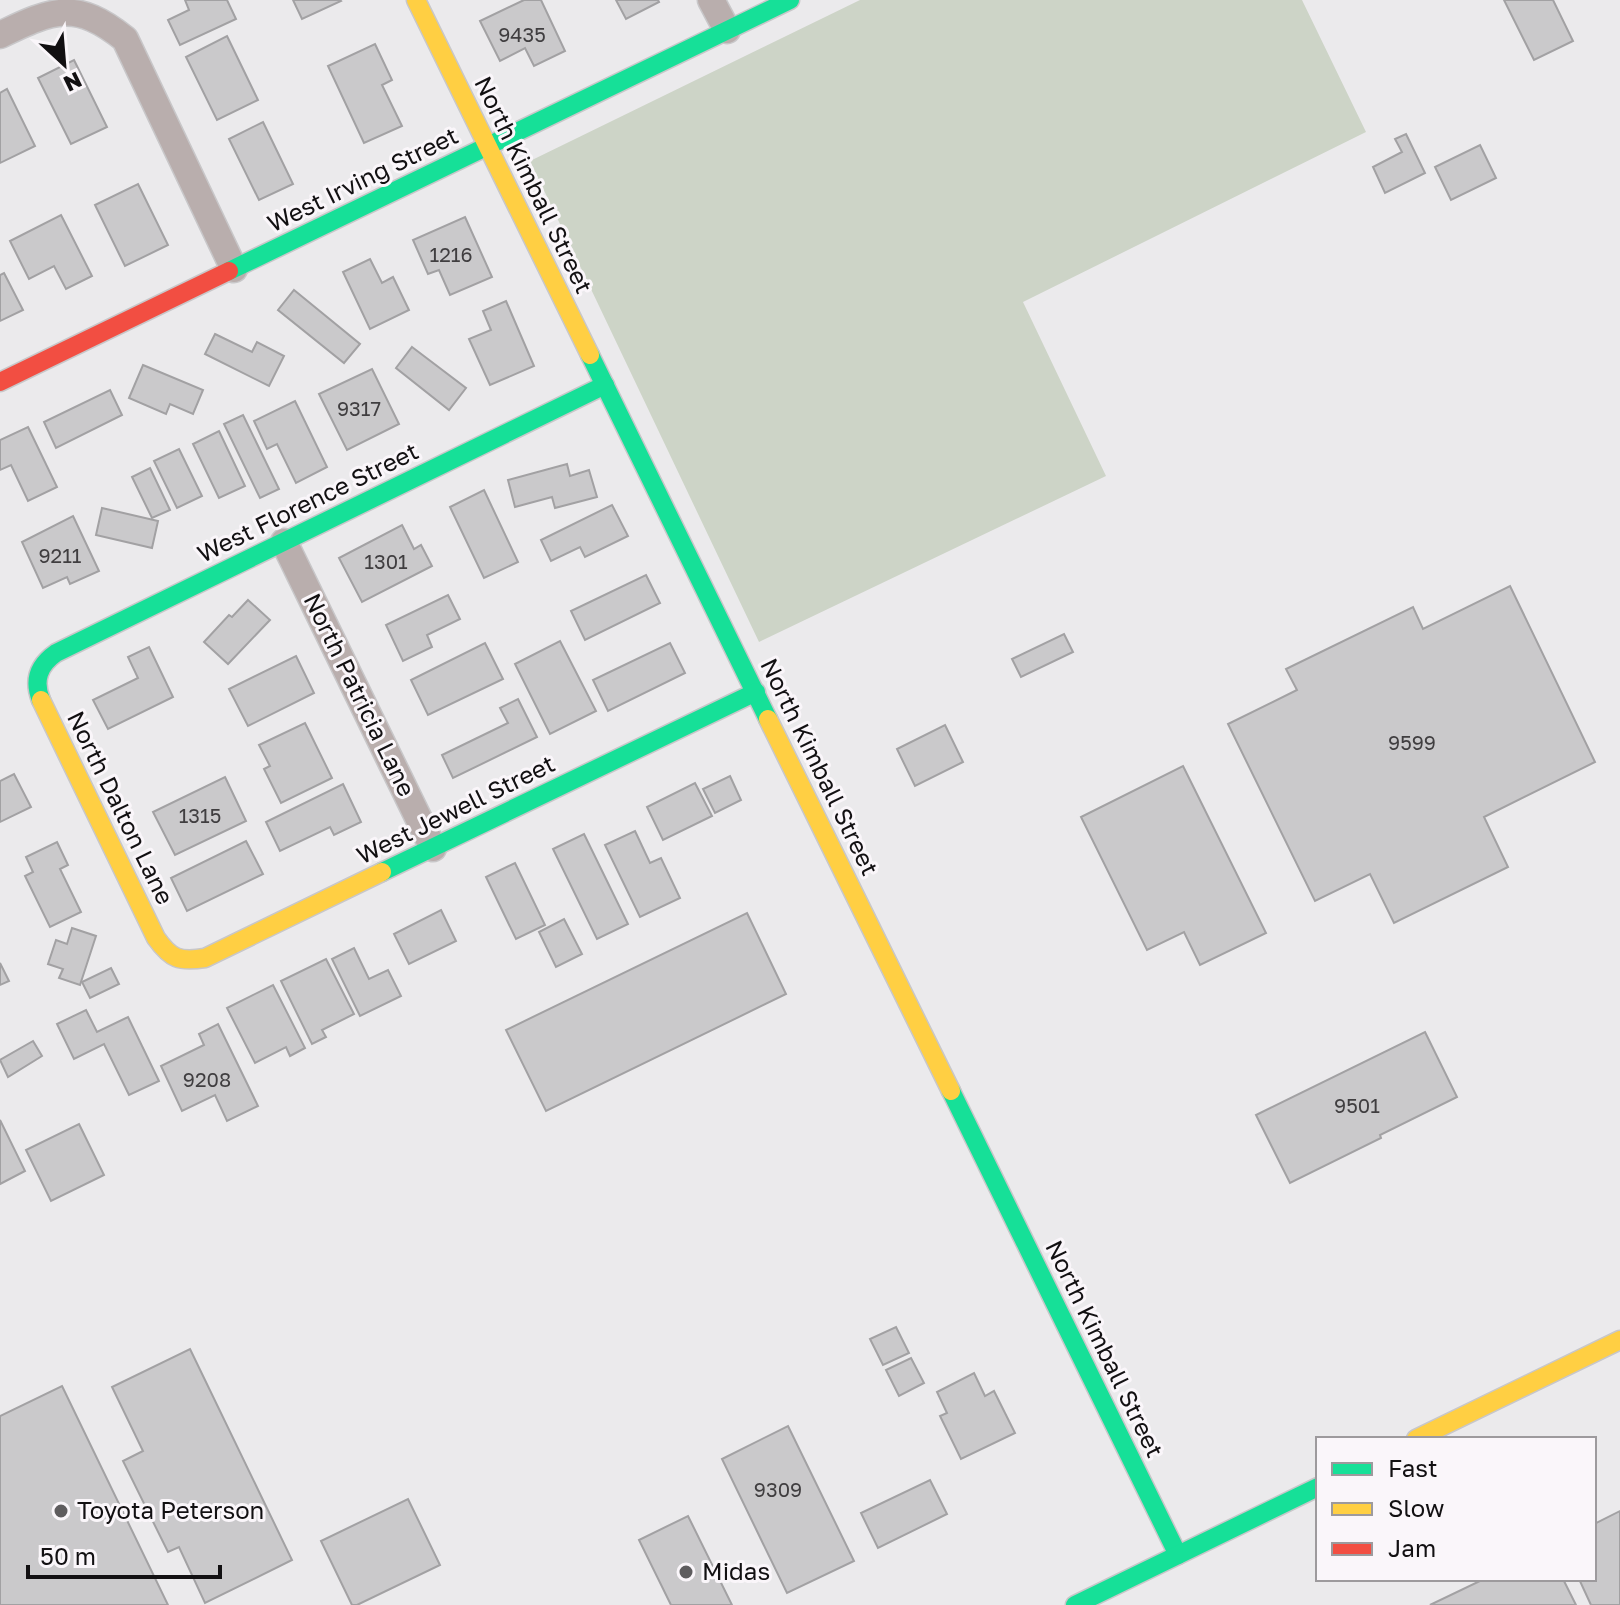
<svg xmlns="http://www.w3.org/2000/svg" width="1620" height="1605" viewBox="0 0 1620 1605" font-family="'Golos Text',sans-serif">
  <style>
    .green { fill: #cdd4c7 }
    .building { fill: #cac9cb; stroke: #a2a1a3; stroke-width: 2 }
    .lines { fill: none; stroke-linecap: round; stroke-linejoin: round }
    .street-casing { stroke: #c8c7c9; stroke-width: 29 }
    .fast-casing { stroke: #c8c7c9; stroke-width: 21 }
    .slow-casing { stroke: #c8c7c9; stroke-width: 21 }
    .jam-casing { stroke: #c8c7c9; stroke-width: 21 }
    .street { stroke: #b9aead; stroke-width: 26 }
    .fast { stroke: #16e098; stroke-width: 18 }
    .slow { stroke: #ffcf43; stroke-width: 18 }
    .jam { stroke: #f24e42; stroke-width: 18 }
    .poi-dot { fill: #5e5c5e; stroke: #faf6fa; stroke-width: 3 }
    .labels { text-anchor: middle; stroke-width: 6; stroke-linejoin: round; paint-order: stroke }
    .number-label { font-size: 20px; fill: #403e40 }
    .street-label { font-size: 24px; fill: #121012; stroke: #faf6fa }
    .poi-label { font-size: 24px; fill: #121012; stroke: #faf6fa; text-anchor: start }
  </style>
  <rect width="100%" height="100%" fill="#ebeaec"/>
  <path class="green" d="M860,0H1302L1366,132L1023,302L1106,476L759,642L530,161Z"/>
  <g class="building">
    <path d="M185,0H227L236,19L180,45L168,20L189,10Z"/>
    <path d="M293,0H340L341,1L302,19Z"/>
    <path d="M524,0H541L565,51L534,66L525,48L500,61L480,21Z"/>
    <path d="M616,0H658L659,2L626,19Z"/>
    <path d="M1504,0H1553L1573,41L1534,60Z"/>
    <path d="M227,36L258,100L217,120L186,57Z"/>
    <path d="M375,44L392,80L382,85L402,126L364,143L328,66Z"/>
    <path d="M74,60L107,127L71,144L38,78Z"/>
    <path d="M7,89L35,146L0,163V93Z"/>
    <path d="M263,122L293,184L259,200L229,139Z"/>
    <path d="M1406,134L1425,173L1385,193L1373,167L1402,152L1395,139Z"/>
    <path d="M1480,145L1496,178L1451,200L1435,167Z"/>
    <path d="M138,184L168,245L125,266L95,205Z"/>
    <path d="M61,215L92,276L66,289L54,266L29,279L10,241Z"/>
    <path d="M465,217L492,277L450,295L439,270L428,274L413,240Z"/>
    <path d="M370,259L382,283L393,277L409,310L370,329L343,272Z"/>
    <path d="M4,273L23,310L0,321V275Z"/>
    <path d="M294,290L360,344L344,363L278,310Z"/>
    <path d="M506,301L534,366L490,385L469,339L491,330L483,311Z"/>
    <path d="M215,334L252,352L257,342L284,356L269,386L205,354Z"/>
    <path d="M412,347L466,388L449,410L396,368Z"/>
    <path d="M143,365L203,390L193,414L170,404L166,414L129,398Z"/>
    <path d="M372,369L399,424L347,450L319,394Z"/>
    <path d="M110,390L122,415L56,448L44,422Z"/>
    <path d="M295,401L327,467L296,483L277,444L267,449L254,421Z"/>
    <path d="M243,415L279,489L260,498L224,424Z"/>
    <path d="M28,427L57,487L28,501L11,465L0,470V440Z"/>
    <path d="M219,431L245,486L219,498L193,444Z"/>
    <path d="M179,449L202,496L177,508L154,461Z"/>
    <path d="M567,464L570,476L589,470L597,497L555,508L552,497L515,507L508,480Z"/>
    <path d="M150,468L170,510L152,518L132,477Z"/>
    <path d="M484,490L518,562L484,578L450,507Z"/>
    <path d="M612,505L628,536L585,557L580,547L551,561L541,540Z"/>
    <path d="M102,508L158,521L152,548L96,535Z"/>
    <path d="M73,516L99,571L70,584L67,577L43,588L22,542Z"/>
    <path d="M402,525L414,549L421,545L432,566L362,602L339,558Z"/>
    <path d="M646,575L660,603L585,640L571,611Z"/>
    <path d="M1510,586L1595,762L1484,817L1508,867L1394,923L1370,874L1315,901L1228,724L1297,690L1286,669L1413,607L1423,629Z"/>
    <path d="M448,595L460,619L427,635L432,647L403,661L386,625Z"/>
    <path d="M248,600L270,620L228,664L204,642L229,615L232,617Z"/>
    <path d="M1064,634L1073,652L1021,677L1012,659Z"/>
    <path d="M560,641L596,711L550,734L515,664Z"/>
    <path d="M485,643L503,679L428,715L411,680Z"/>
    <path d="M670,643L685,673L608,711L593,680Z"/>
    <path d="M149,647L173,697L108,729L93,700L138,678L128,657Z"/>
    <path d="M296,656L314,693L248,726L229,689Z"/>
    <path d="M518,699L537,737L453,778L442,755L508,723L500,708Z"/>
    <path d="M305,723L332,778L281,803L264,769L270,766L259,745Z"/>
    <path d="M945,725L963,762L915,786L897,749Z"/>
    <path d="M1183,766L1266,933L1200,965L1184,932L1147,950L1081,817Z"/>
    <path d="M14,774L31,807L0,822V781Z"/>
    <path d="M730,776L741,800L715,813L703,789Z"/>
    <path d="M225,777L246,821L175,855L153,812Z"/>
    <path d="M695,783L712,816L663,840L647,807Z"/>
    <path d="M343,784L361,822L334,835L330,827L280,851L266,822Z"/>
    <path d="M635,831L650,863L661,858L680,898L640,917L605,845Z"/>
    <path d="M584,834L628,924L597,939L553,849Z"/>
    <path d="M246,841L263,874L187,911L171,878Z"/>
    <path d="M57,842L68,865L60,869L81,912L50,927L25,876L33,872L26,857Z"/>
    <path d="M515,863L545,925L516,939L486,877Z"/>
    <path d="M441,910L456,941L409,964L394,934Z"/>
    <path d="M747,913L786,994L546,1111L506,1030Z"/>
    <path d="M564,919L582,954L556,967L539,932Z"/>
    <path d="M72,928L96,936L80,985L59,978L63,969L48,964L56,940L67,944Z"/>
    <path d="M354,948L369,979L388,970L401,996L360,1016L332,959Z"/>
    <path d="M326,959L354,1014L322,1030L326,1037L312,1044L281,981Z"/>
    <path d="M0,963L9,981L0,985Z"/>
    <path d="M111,968L119,984L90,998L82,982Z"/>
    <path d="M273,985L305,1048L290,1056L286,1047L255,1063L227,1008Z"/>
    <path d="M86,1010L97,1032L128,1017L159,1081L129,1095L104,1044L74,1059L57,1024Z"/>
    <path d="M218,1024L258,1106L227,1121L215,1095L182,1111L161,1066L204,1045L199,1034Z"/>
    <path d="M1425,1032L1457,1097L1380,1135L1381,1138L1290,1183L1256,1115Z"/>
    <path d="M33,1041L42,1056L8,1077L0,1060Z"/>
    <path d="M0,1120L25,1171L0,1184Z"/>
    <path d="M79,1124L104,1175L51,1201L26,1150Z"/>
    <path d="M896,1327L909,1353L883,1365L870,1339Z"/>
    <path d="M190,1349L292,1560L205,1603L179,1547L168,1552L123,1461L143,1451L112,1387Z"/>
    <path d="M911,1358L924,1383L899,1396L886,1370Z"/>
    <path d="M974,1373L985,1396L994,1391L1015,1433L961,1459L940,1416L947,1413L937,1392Z"/>
    <path d="M62,1386L168,1605H0V1416Z"/>
    <path d="M788,1426L854,1561L787,1593L722,1459Z"/>
    <path d="M930,1480L947,1514L878,1548L861,1513Z"/>
    <path d="M408,1499L440,1565L357,1605H352L321,1541Z"/>
    <path d="M1620,1511V1605H1591L1579,1579H1594V1524Z"/>
    <path d="M688,1516L732,1605H671L639,1540Z"/>
    <path d="M1484,1579H1563L1576,1605H1430Z"/>
  </g>
  <g class="lines">
    <defs>
      <g id="street">
        <path d="M711,0L727,30"/>
        <path d="M0,35C54,9 76,0 125,39L234,269"/>
        <path d="M284,542L433,848"/>
      </g>
      <g id="fast">
        <path d="M229,271L790,0"/>
        <path d="M590,355L768,719"/>
        <path d="M41,700C33,680 39,665 56,653L605,385"/>
        <path d="M382,872L756,692"/>
        <path d="M951,1091L1178,1555"/>
        <path d="M1075,1605L1318,1487"/>
      </g>
      <g id="slow">
        <path d="M416,0L590,355"/>
        <path d="M41,700L156,938C171,959 179,962 205,958L382,872"/>
        <path d="M768,719L951,1091"/>
        <path d="M1416,1439L1620,1340"/>
      </g>
      <path id="jam" d="M0,382L229,271"/>
    </defs>
    <use href="#street" class="street-casing"/>
    <use href="#fast" class="fast-casing"/>
    <use href="#slow" class="slow-casing"/>
    <use href="#jam" class="jam-casing"/>
    <use href="#street" class="street"/>
    <use href="#fast" class="fast"/>
    <use href="#slow" class="slow"/>
    <use href="#jam" class="jam"/>
  </g>
  <g class="poi-dot">
    <circle cx="61" cy="1511" r="8"/>
    <circle cx="686" cy="1572" r="8"/>
  </g>
  <g class="labels">
    <g class="number-label">
      <text x="522" y="42">9435</text>
      <text x="451" y="262">1216</text>
      <text x="359" y="416">9317</text>
      <text x="60" y="563">9211</text>
      <text x="386" y="569">1301</text>
      <text x="1412" y="750">9599</text>
      <text x="200" y="823">1315</text>
      <text x="207" y="1087">9208</text>
      <text x="1357" y="1113">9501</text>
      <text x="778" y="1497">9309</text>
    </g>
    <g class="street-label">
      <text transform="translate(363 180) rotate(-26)" y="8">West Irving Street</text>
      <text transform="translate(533 185) rotate(64)" y="8">North Kimball Street</text>
      <text transform="translate(308 503) rotate(-26)" y="8">West Florence Street</text>
      <text transform="translate(359 695) rotate(64)" y="8">North Patricia Lane</text>
      <text transform="translate(819 767) rotate(64)" y="8">North Kimball Street</text>
      <text transform="translate(120 808) rotate(64)" y="8">North Dalton Lane</text>
      <text transform="translate(456 810) rotate(-26)" y="8">West Jewell Street</text>
      <text transform="translate(1104 1349) rotate(64)" y="8">North Kimball Street</text>
    </g>
    <g class="poi-label">
      <text x="77" y="1519">Toyota Peterson</text>
      <text x="702" y="1580">Midas</text>
    </g>
  </g>
  <rect x="1316" y="1437" width="280" height="144" fill="#faf6fa" stroke="#9d9a9d" stroke-width="2"/>
  <rect x="1332" y="1463" width="40" height="12" fill="#16e098" stroke="#9d9a9d" stroke-width="2"/>
  <text x="1388" y="1477" font-size="24" fill="#121012">Fast</text>
  <rect x="1332" y="1503" width="40" height="12" fill="#ffcf43" stroke="#9d9a9d" stroke-width="2"/>
  <text x="1388" y="1517" font-size="24" fill="#121012">Slow</text>
  <rect x="1332" y="1543" width="40" height="12" fill="#f24e42" stroke="#9d9a9d" stroke-width="2"/>
  <text x="1388" y="1557" font-size="24" fill="#121012">Jam</text>
  <g transform="translate(64 64) rotate(154)" stroke="#faf6fa" stroke-width="6" paint-order="stroke">
  <path d="M0-6L14 30L0 20L-14 30Z" fill="#121012"/>
  <text y="-12" font-size="22" font-weight="bold" text-anchor="middle" fill="#121012">N</text>
  </g>
  <path d="M28 1565v12h192v-12" fill="none" stroke="#121012" stroke-width="4"/>
  <text x="40" y="1565" font-size="24" fill="#121012" stroke="#faf6fa" stroke-width="6" paint-order="stroke">50 m</text>
</svg>
